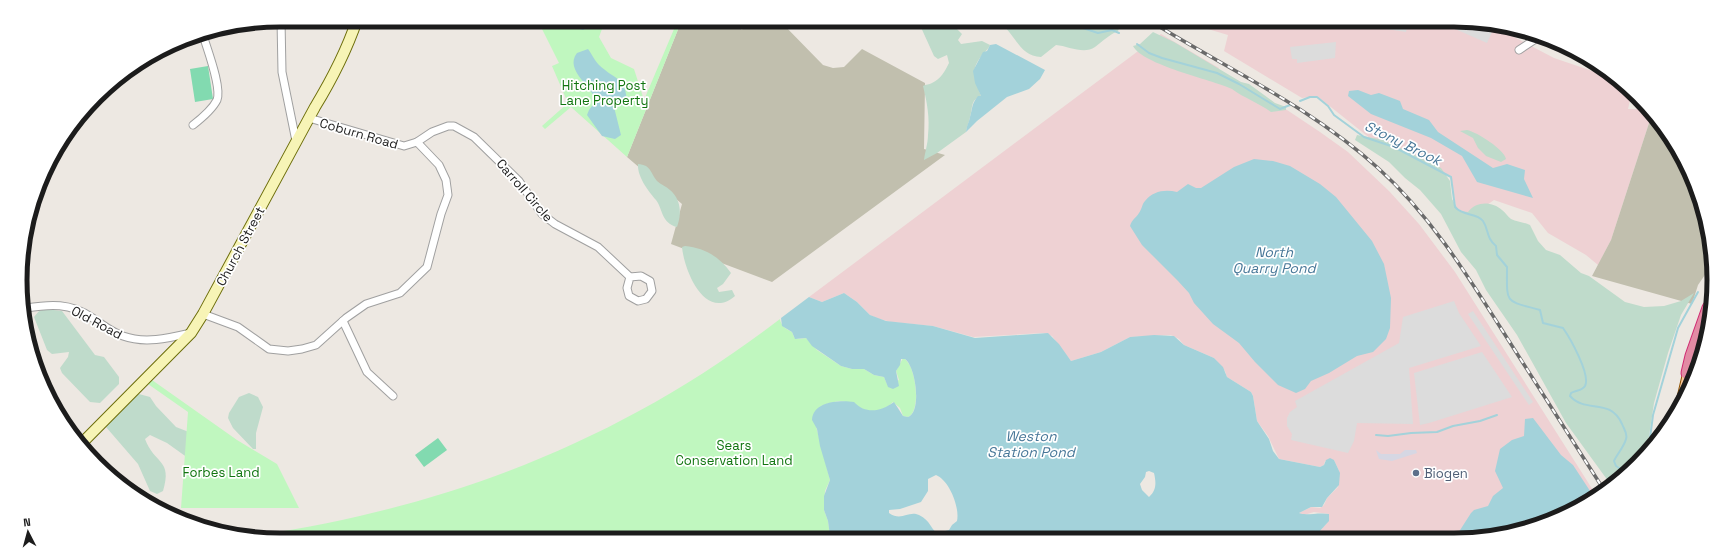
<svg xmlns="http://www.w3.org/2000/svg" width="1734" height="560" viewBox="0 0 1734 560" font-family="'Space Grotesk',sans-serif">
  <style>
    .commercial { fill: #eed1d3 }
    .construction { fill: #c1bfae }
    .wetland { fill: #bfdbcb }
    .park { fill: #c0f7bf }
    .pitch { fill: #82dab0 }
    .parking { fill: #dcdcdc }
    .plaza { fill: #d6d7e3 }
    .water { fill: #a3d2da; fill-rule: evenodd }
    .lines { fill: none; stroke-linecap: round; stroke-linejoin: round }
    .stream { stroke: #a3d2da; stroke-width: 2 }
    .street-casing { stroke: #a0a0a0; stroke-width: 9 }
    .secondary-casing { stroke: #6c6d09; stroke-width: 12 }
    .primary-casing { stroke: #8e5405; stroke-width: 13 }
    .highway-casing { stroke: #d02a72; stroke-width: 15 }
    .street { stroke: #fff; stroke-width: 7 }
    .secondary { stroke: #f7f4b6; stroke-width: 10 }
    .primary { stroke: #f8c89c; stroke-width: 11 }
    .highway { stroke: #e28ba4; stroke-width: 13 }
    .rail-casing { stroke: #6a6a6a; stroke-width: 3.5 }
    .rail { stroke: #fff; stroke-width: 2; stroke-dasharray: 6; stroke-linecap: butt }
    .service-dot { fill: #5c6f8a; stroke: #fff; stroke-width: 1.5 }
    .labels { text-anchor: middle; stroke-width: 3.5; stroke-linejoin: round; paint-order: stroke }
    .park-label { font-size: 13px; fill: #10750f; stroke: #fff }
    .street-label { font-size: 13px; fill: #1c1c1c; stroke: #fff }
    .service-label { font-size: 13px; fill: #4e5e75; stroke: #fff; text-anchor: start }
    .water-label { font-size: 14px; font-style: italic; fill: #477798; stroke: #fff }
    .rim { fill: none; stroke: #1c1c1c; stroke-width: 5 }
  </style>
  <rect width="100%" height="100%" fill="#ede8e2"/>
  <g class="commercial">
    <path d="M1191,24L1491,25L1554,58L1613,78L1631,96L1628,109H1643L1651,117L1611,240L1598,265L1586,255L1548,233L1532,213L1494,200L1474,214L1464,213L1456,207L1451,176L1371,139L1317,96L1302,98L1224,51L1228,35Z"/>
    <path d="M1161,34L1219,68L1217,73L1268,102L1284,108L1320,132L1348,152L1389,191L1419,224L1455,272L1596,495L1569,513L1488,538L1321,537L1319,532L1327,523L1329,514L1314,512L1304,515L1299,513L1311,507L1320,508L1324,505L1327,498L1338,487L1339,471L1334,460L1325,461L1324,465L1320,467L1279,459L1268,436L1257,421L1253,396L1251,392L1227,377L1225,371L1214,358L1184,345L1179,339L1171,335L1130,337L1101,352L1071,361L1052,336L1043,333L973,337L933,326L891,322L876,318L870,315L857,302L844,293L822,302L809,297Z"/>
  </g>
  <g class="construction">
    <path d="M681,22H735L742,30L746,22H781L823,65L833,68L844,67L862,49L925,83L924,149L945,155L772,282L671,244L682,204L627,157Z"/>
    <path d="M1651,117L1670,136L1709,229V269L1698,285L1692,304L1592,276L1611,240Z"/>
  </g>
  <g class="wetland">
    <path d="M919,23H951L962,34L958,40L961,44L982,41L990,45C988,50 985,51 982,55C969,72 975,78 981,96C970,100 973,108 970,117C969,123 967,125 966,132L937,153L924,160C925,152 928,143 928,135C930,118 927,102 923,86C926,84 929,85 932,83C941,79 945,71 949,63L947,55L938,59L934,56Z"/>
    <path d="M998,23H1121L1118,31C1109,35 1103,41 1095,47C1084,55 1068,46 1056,45L1041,57C1018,57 1014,29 998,23Z"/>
    <path d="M1153,32L1174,42L1241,82L1249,84L1275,103L1286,107V110L1271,112C1259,103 1244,98 1232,89C1210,79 1143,65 1133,46L1140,44Z"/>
    <path d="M1467,130C1477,132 1505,150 1506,159L1501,162L1486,156L1478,148L1473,138L1460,131Z"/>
    <path d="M1357,135L1384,140L1441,168L1450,181L1452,199L1459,211L1468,212C1476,201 1492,201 1502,210C1506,213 1507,216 1511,219C1517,222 1524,222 1530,225L1538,241L1546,250L1560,255L1581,273L1589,276L1625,302L1644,307L1664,306L1681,301L1694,293L1681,315L1668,353L1654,403L1647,449L1626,475L1611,485L1566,423L1517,335L1486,290L1476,270L1461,252L1441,214L1420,190L1405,178L1389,162L1355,140Z"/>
    <path d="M638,164C651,165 650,172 657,181C661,185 666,186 670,190C681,199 682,214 677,227C661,223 663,209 656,200C648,191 637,176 638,164Z"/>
    <path d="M685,246C705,248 720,257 731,273L723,284L717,288L719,292L732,290L735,296C705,322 684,270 682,247Z"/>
    <path d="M45,309L62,311L95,355L104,357L119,377V384L100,403L90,402L62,373L60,368L68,357L69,352L52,354L47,350L34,317L39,311Z"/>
    <path d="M249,393L258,397L263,407L256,433V449H253L233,428L228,418L229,413L239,397Z"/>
    <path d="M139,394L150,397L156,406L176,427L194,434L188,458L167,443L150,435L145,439C154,464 173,459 163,491L157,494L150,491L138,464L106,427L107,424L132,397Z"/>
  </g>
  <g class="park">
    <path d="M538,21H605L599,37L611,58L634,69L644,100L677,22H681L627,157L571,107L545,129L542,126L568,103L552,66L559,63Z"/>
    <path d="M780,319C781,326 786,329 792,332L794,337L798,339L806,338L817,350L841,366L852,369H864L874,375L884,377L887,384L899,380L896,371L903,358C916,363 922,412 908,417L903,416L900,408L893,402C886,410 870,414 860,409C855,406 853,403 846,402C837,400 830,403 821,406L816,426L830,480L825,491L824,510L828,521L830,536L259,535C453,506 624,439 780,319Z"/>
    <path d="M152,380L237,440L277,464L299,508H181L188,412L148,384Z"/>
  </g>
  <g class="pitch">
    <path d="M208,66L213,99L195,102L190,69Z"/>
    <path d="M438,438L447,450L424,467L415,455Z"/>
  </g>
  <g class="parking">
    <path d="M1354,24L1415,25L1413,29L1407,28L1406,32Z"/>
    <path d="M1446,25H1476L1492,32L1487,43Z"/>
    <path d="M1336,42L1335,58L1297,63V59H1292L1290,47Z"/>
    <path d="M1454,301L1459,313L1481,346L1409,368L1413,424L1357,423L1354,441L1348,453L1291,440L1292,434L1287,426V418L1290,412L1297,407L1295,401L1399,343L1403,317Z"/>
    <path d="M1473,311L1533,402L1529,405L1468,314Z"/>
    <path d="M1482,352L1512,397L1429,423L1420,425L1414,373Z"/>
  </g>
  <path class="plaza" d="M1376,450L1381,454H1400L1405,450H1416L1417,453L1392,461L1379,459Z"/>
  <g class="water">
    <path d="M566,21H592L590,26L583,30L569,26Z"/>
    <path d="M996,44L1045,70L1040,79L1029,89L1007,97L977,121L966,132C967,124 969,123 970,117C973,107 971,105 978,96H981L975,83L973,71L983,52L987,51L990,45Z"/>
    <path d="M588,49C592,54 594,60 599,65C616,81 626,76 627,104L614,107L621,135L615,139L602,136L587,115L589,110L595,102C596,88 563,71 577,53Z"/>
    <path d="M1358,90L1371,95L1379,93L1400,101L1403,109L1429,120L1438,132L1493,168L1507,164L1525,170L1524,179L1533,198L1477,182L1462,156L1431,138L1371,114L1348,96L1349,91Z"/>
    <path d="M1254,159L1273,161L1290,166L1320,184L1336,197L1372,241L1384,264L1391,298L1390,328L1386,339L1373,352L1357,356L1329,373L1311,381L1305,389L1296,393L1278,385L1255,362L1239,343L1213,324L1194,303L1189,293L1178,281L1142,245L1130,226C1132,219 1136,218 1139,213C1142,209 1142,204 1145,201C1153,191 1165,189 1177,192L1188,184L1196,188H1201L1234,167Z"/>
    <path d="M844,293L857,302L870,315L886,321L933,326L975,338L1048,333L1059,344L1071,361L1101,352L1130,337L1154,335L1174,336L1184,345L1214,358L1223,367L1227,377L1251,392L1253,396L1257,421L1269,439L1273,451L1279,459L1320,467L1324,465L1326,460L1330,458L1334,460L1340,473L1339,485L1327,498L1322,507H1311L1299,513C1305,516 1319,512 1329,514V521L1319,532L1321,537L830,536L828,521L824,510V496L830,480L820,446L817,429L812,420C813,401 840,400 854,402C866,415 882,411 894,402L903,416L908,417C922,412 916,367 905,359H901L900,365L896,371L899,386L893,389L888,387L884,377L874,375L864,369H852L841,366L812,346L806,338L795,339L792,332L782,326L781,318L809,297L822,302ZM1149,471L1154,473C1156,482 1157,490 1149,497L1142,490L1140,484L1145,477L1146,472ZM936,475C949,480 960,507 957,521L952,525L949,530L937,533C930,528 931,521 919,515C908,510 902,522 889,513V510L900,509L921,502L928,491V479Z"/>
    <path d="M1533,418L1561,455L1573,465L1594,497L1569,513L1488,538H1455L1471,513L1474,510L1488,506L1493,496L1503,488L1495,471L1500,449L1512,440L1524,436L1525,419Z"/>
  </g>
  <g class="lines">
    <g class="stream">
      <path d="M1068,23L1098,33L1112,30L1119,33"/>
      <path d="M1137,44L1149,53L1162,58L1217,73L1239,84L1280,109L1290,105"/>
      <path d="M1300,101L1310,97H1317L1328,106L1334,115L1364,137L1394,147L1451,177L1455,207C1464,217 1476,212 1483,221C1489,230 1486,238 1496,246L1497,255L1507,267C1507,305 1504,300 1540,310L1543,323L1563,328C1570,338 1591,375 1585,386C1582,391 1576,390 1571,393L1570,396C1586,414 1610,397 1622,424C1624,429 1628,434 1626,439C1624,447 1617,454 1614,461L1616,466L1627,473"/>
      <path d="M1376,435L1388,436L1411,433L1437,432L1453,426L1480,421L1497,415"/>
      <path d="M1649,446L1653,415L1678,328L1698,292"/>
    </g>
    <defs>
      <g id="street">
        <path d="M281,20L282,72L296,141"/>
        <path d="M1519,50L1537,38"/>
        <path d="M193,125C202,118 212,110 217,100C222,87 207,49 203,35"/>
        <path d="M417,142L432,132L448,126H454L474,137L519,181L542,214L555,224L598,247L630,277"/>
        <path d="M641,276L650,281L652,291L646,299L638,301L629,296L627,288L630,277Z"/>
        <path d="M26,308C51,304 70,303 91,317C102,324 111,332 123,336C145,344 169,338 190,333"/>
        <path d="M203,314L238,327L269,349L288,351L302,349L316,345L346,318L366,304L400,293L427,267L441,214L448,195L446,180L439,165L417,142L404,146L309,118"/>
        <path d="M343,321L367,372L393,396"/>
      </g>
      <path id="secondary" d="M82,443L191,333L203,314L315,107C332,79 346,52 357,20"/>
      <path id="primary" d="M1682,402L1689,372L1708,335"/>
      <path id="highway" d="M1688,373L1692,356L1709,308"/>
    </defs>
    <use href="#street" class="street-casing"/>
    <use href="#secondary" class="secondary-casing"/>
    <use href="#primary" class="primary-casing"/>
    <use href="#highway" class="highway-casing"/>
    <use href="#street" class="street"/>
    <use href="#secondary" class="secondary"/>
    <use href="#primary" class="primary"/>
    <use href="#highway" class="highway"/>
    <defs>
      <path id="rail" d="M1155,24C1230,70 1312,108 1378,168C1429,214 1466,273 1502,330C1536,383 1570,437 1604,490"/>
    </defs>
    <use href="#rail" class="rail-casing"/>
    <use href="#rail" class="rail"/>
  </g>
  <circle class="service-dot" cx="1416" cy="473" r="4"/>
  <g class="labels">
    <g class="park-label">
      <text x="604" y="90">Hitching Post<tspan x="604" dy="15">Lane Property</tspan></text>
      <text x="734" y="450">Sears<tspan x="734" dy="15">Conservation Land</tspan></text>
      <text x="221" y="477">Forbes Land</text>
    </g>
    <g class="street-label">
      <text transform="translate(359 133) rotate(16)" y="5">Coburn Road</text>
      <text transform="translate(525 190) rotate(49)" y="5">Carroll Circle</text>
      <text transform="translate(240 246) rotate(-62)" y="5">Church Street</text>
      <text transform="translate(97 322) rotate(28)" y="5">Old Road</text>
    </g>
    <g class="service-label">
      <text x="1424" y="478">Biogen</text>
    </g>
    <g class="water-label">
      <text transform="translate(1403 143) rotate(26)" y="5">Stony Brook</text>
      <text x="1274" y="257">North<tspan x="1274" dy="16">Quarry Pond</tspan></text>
      <text x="1031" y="441">Weston<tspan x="1031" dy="16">Station Pond</tspan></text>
    </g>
  </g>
  <path d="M0 0H1734V560H0ZM280 27H1454A253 253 0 0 1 1707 280V280A253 253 0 0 1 1454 533H280A253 253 0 0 1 27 280V280A253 253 0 0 1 280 27Z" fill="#fff" fill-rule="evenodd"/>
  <path class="rim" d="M280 27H1454A253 253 0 0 1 1707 280V280A253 253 0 0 1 1454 533H280A253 253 0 0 1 27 280V280A253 253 0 0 1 280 27Z"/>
  <g transform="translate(28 532) rotate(354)" stroke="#ffffff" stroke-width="3" paint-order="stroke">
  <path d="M0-3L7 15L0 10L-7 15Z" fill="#1c1c1c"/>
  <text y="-6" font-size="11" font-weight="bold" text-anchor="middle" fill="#1c1c1c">N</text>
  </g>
</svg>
